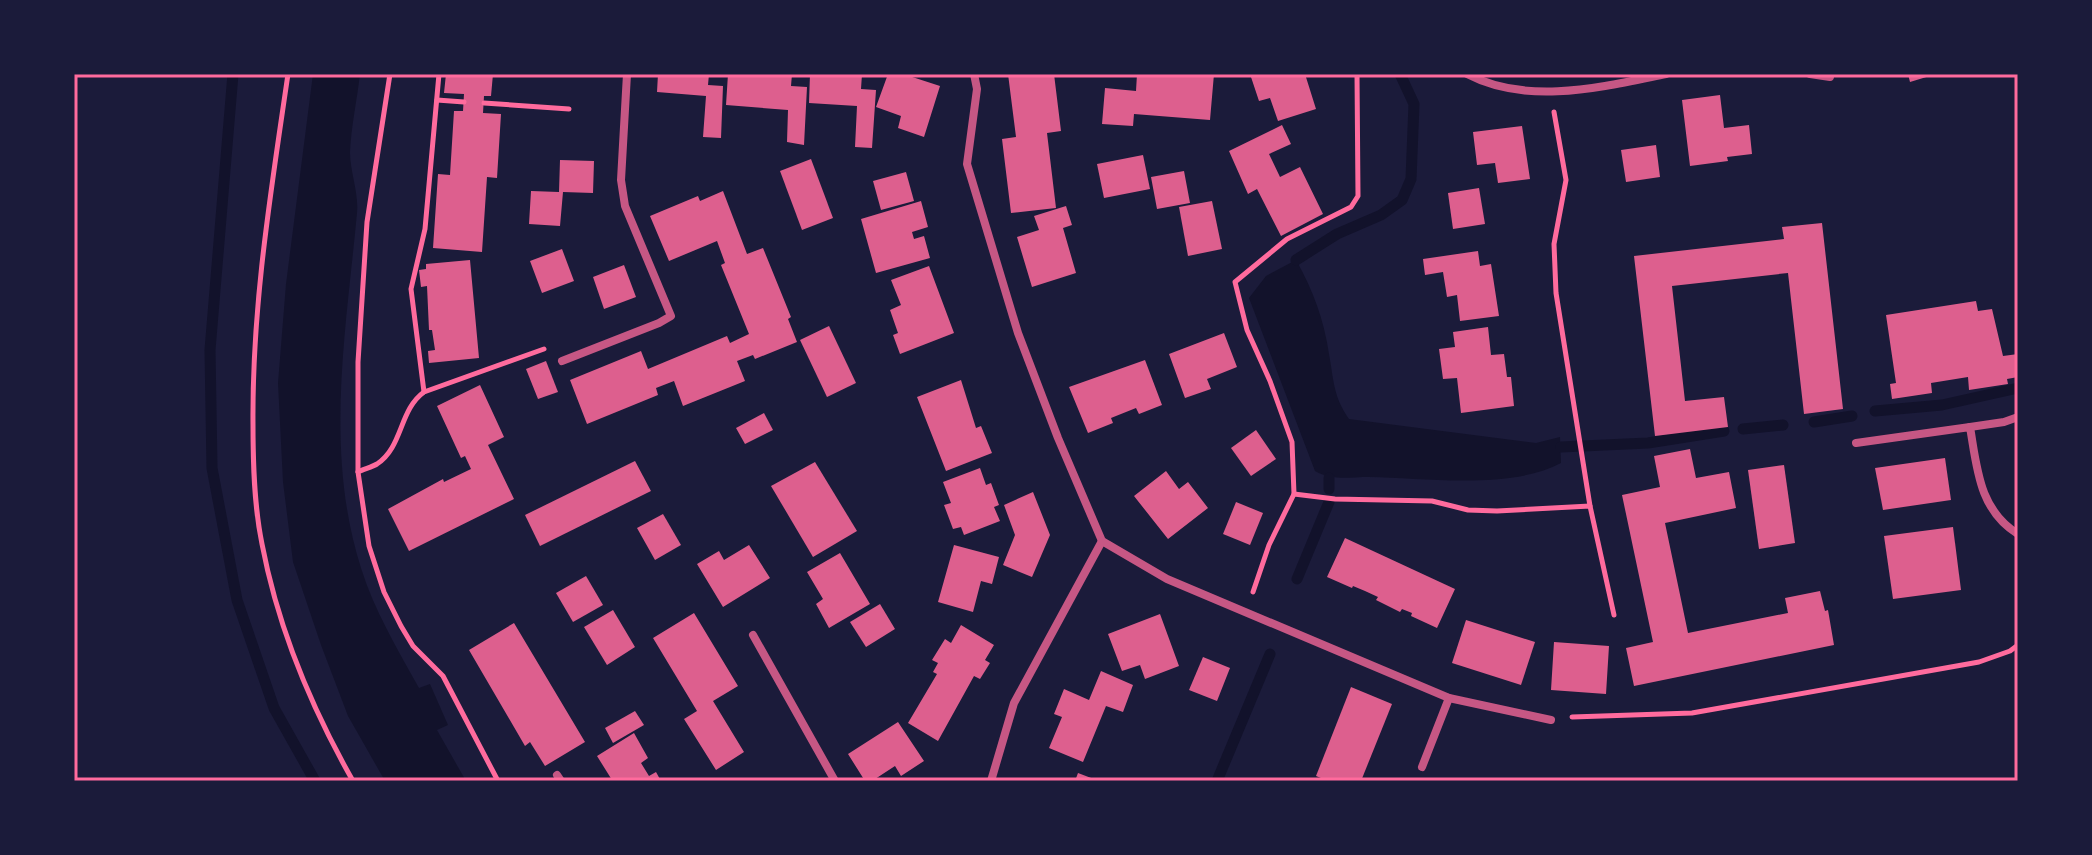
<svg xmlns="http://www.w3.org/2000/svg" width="2092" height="855" viewBox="0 0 2092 855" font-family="'DejaVu Sans',sans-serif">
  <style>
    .water { fill: #12122b }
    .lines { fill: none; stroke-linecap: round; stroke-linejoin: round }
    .stream { stroke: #12122b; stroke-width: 11 }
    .building { fill: #dd5f8e }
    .path { stroke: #ff6b9d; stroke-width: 5 }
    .minor { stroke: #c65784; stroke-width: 8 }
    .neatline { fill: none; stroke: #ff6b9d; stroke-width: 3 }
  </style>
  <rect width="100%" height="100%" fill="#1b1b3a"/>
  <g class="water">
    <path d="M313,74H360C357,100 351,127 350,152C350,172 359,193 357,213C346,331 324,452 361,568C374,610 398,650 419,688L430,684L448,725L437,730L466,781H385L348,716L321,645L293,562L283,482L278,383L286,284Z"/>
    <path d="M1296,260C1313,290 1324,320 1329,354C1334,381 1333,396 1349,419L1536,443L1560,437L1561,463C1511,490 1425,478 1369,477C1349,477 1333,481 1315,471L1249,298L1266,276Z"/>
  </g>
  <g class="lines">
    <g class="stream">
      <path d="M233,74L210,350L212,468L237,600L274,708L315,781"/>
      <path d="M1296,260L1337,234L1381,215L1402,200L1411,179L1414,104L1400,74"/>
      <path d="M1875,411L1942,405L2018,388"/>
      <path d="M1814,422L1852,416"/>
      <path d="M1743,429L1783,425"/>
      <path d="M1561,447L1648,443L1724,431"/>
      <path d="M1329,478V489"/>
      <path d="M1297,579L1329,502"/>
      <path d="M1217,781L1270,654"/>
    </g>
  </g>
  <g class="building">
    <path d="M446,74H493L491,96H484L483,113L501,114L497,178L487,177L482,252L433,248L438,174L450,175L454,111H463L464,94L444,93Z"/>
    <path d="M658,74H709L708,85L723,86L721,138L703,137L706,96L657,92Z"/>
    <path d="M728,74H792L791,86L807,87L804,145L787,142L788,110L726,105Z"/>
    <path d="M810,74H862L861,89L876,90L872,148L855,147L857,106L809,103Z"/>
    <path d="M888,74H903L940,86L924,137L898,128L901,116L876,107Z"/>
    <path d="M1008,74H1054L1061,131L1047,133L1056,208L1011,213L1002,139L1016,137Z"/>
    <path d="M1137,74H1214L1210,120L1134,114L1133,126L1102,124L1105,88L1136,91Z"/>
    <path d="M1250,74H1305L1316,109L1278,121L1270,98L1259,101Z"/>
    <path d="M1908,74H1933V75L1910,82Z"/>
    <path d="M1720,95L1724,128L1749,125L1752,154L1727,157L1728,161L1690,166L1682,100Z"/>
    <path d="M1282,125L1291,144L1269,154L1280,177L1300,167L1323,214L1281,236L1257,189L1248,194L1229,151Z"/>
    <path d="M1522,126L1530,179L1498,183L1495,163L1477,165L1473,132Z"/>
    <path d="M1656,145L1660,177L1626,182L1621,150Z"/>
    <path d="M1143,155L1150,189L1104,198L1097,164Z"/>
    <path d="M811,159L833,218L802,230L780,171Z"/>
    <path d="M560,160L594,161L593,193L563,192L560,226L529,224L531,191L559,192Z"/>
    <path d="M1184,171L1190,203L1157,209L1151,177Z"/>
    <path d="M906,172L914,201L881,210L873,181Z"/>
    <path d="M1479,188L1485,224L1453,229L1448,193Z"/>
    <path d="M723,191L747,254L763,248L791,317L788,319L797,342L755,359L753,355L737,361L745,381L683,406L674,381L656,388L658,395L587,424L570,380L641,351L648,369L727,336L730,343L749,334L721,265L725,263L717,241L669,261L650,216L698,196L700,201Z"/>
    <path d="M921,201L928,227L912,232L914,239L924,236L930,258L876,273L861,219Z"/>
    <path d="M1212,201L1222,249L1188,256L1179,207Z"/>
    <path d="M1066,206L1072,225L1063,228L1076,273L1032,287L1017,237L1039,230L1034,216Z"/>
    <path d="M1822,223L1843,409L1804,414L1788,273L1672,286L1685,401L1724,397L1728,427L1655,436L1634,256L1784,239L1782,227Z"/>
    <path d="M562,249L574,281L542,293L530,261Z"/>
    <path d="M1478,251L1480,266L1491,264L1499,316L1460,321L1457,295L1447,297L1443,272L1425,275L1423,259Z"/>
    <path d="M470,260L479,358L429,363L428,351L435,350L432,330H429L427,286L421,287L419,270L426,269V264Z"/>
    <path d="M624,265L636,297L604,309L593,277Z"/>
    <path d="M929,266L954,333L900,354L893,335L898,333L890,310L901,305L891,280Z"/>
    <path d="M1976,301L1978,311L1992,309L2003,356L2018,354V377L2007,379L2008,384L1969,390L1968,377L1931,383L1932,393L1892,399L1890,384L1896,383L1886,315Z"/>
    <path d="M829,326L856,383L827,397L800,340Z"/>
    <path d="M1488,327L1491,355L1504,354L1507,377H1511L1514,406L1461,413L1457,378L1443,379L1439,349L1455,347L1453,332Z"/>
    <path d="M1224,333L1237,367L1207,379L1211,389L1185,398L1169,354Z"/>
    <path d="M1145,360L1162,405L1139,414L1136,408L1111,418L1113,423L1088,433L1069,387Z"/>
    <path d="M546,361L558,392L538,399L526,369Z"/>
    <path d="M961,380L976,428L981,426L992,453L946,471L917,397Z"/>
    <path d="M480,385L504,437L488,445L514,499L409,551L388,509L443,479L444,482L471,469L465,456L461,458L437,406Z"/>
    <path d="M764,413L773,430L745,444L736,428Z"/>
    <path d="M1256,430L1276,459L1251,476L1231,448Z"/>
    <path d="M1690,449L1696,478L1729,472L1736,508L1665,523L1688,633L1788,613L1785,598L1820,591L1825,611L1828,610L1834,645L1634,686L1626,648L1653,642L1622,495L1660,487L1654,456Z"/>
    <path d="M1945,458L1951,500L1883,510L1875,468Z"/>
    <path d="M635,461L651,491L540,546L525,515Z"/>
    <path d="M815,462L857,531L813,557L771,486Z"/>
    <path d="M1784,465L1795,543L1759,549L1748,470Z"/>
    <path d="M980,468L986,485L991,483L999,505L994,507L1000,521L964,535L961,527L953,529L944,505L951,503L943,482Z"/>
    <path d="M1166,471L1179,489L1188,482L1208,508L1168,539L1134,496Z"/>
    <path d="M1033,492L1050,535L1032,577L1003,565L1015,535L1004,505Z"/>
    <path d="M1236,502L1263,513L1250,545L1223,534Z"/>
    <path d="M663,514L681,545L655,560L637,528Z"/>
    <path d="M1953,527L1961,590L1893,599L1884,536Z"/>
    <path d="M1345,538L1455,589L1437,628L1411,616L1412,613L1402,609L1400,612L1376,600L1378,597L1365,591L1353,586L1352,588L1327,577Z"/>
    <path d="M749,545L770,578L723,607L697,564L719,551L724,560Z"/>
    <path d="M954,545L999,557L992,584L981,581L973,612L938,602Z"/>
    <path d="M840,553L870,604L829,628L816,604L823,599L807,572Z"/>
    <path d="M586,576L603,605L573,622L556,593Z"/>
    <path d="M880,604L895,629L866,647L850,622Z"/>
    <path d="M613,610L635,647L607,665L584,627Z"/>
    <path d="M694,613L738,686L713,701L744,752L716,770L684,719L697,711L653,638Z"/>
    <path d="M1160,614L1179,666L1145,679L1140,665L1122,671L1108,634Z"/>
    <path d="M1466,620L1535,642L1521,685L1452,663Z"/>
    <path d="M514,623L585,742L545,766L530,742L525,746L469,650Z"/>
    <path d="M961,625L994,645L985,660L990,663L980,679L974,676L938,741L908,723L937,674L933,672L938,663L932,660L945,639L951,643Z"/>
    <path d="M1554,642L1609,646L1606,694L1551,690Z"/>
    <path d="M1203,657L1230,668L1217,701L1189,690Z"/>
    <path d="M1101,671L1133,685L1123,712L1106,706L1083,762L1049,748L1062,717L1054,714L1064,689L1089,700Z"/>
    <path d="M1351,687L1392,704L1361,781H1328L1316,776Z"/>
    <path d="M635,711L644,725L613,743L605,728Z"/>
    <path d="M898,722L924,761L901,776L895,766L872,781H865L848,754Z"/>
    <path d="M634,733L648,758L641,763L649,776L656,772L661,781L612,780L597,756Z"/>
    <path d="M1078,773L1099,781H1075Z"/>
  </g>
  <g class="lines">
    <g class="path">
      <path d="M288,74C271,191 252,305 253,424C253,464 254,505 262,544C278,628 311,707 353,781"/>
      <path d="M390,74L367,222L358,362V472L369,546L384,592L401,626L413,646L443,676L498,781"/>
      <path d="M437,100L464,102"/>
      <path d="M484,103L569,109"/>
      <path d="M1554,112L1566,180L1554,244L1556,293L1590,506"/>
      <path d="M424,392L411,289L425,229L439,74"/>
      <path d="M358,472C364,469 372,467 377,464C403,447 399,410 424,392L544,349"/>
      <path d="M1294,494L1335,499L1432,501L1468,510L1497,511L1590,506L1614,615"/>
      <path d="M1253,592L1269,545L1294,494L1292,442L1270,381L1247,330L1235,282L1287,239L1351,207L1358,196L1357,74"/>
      <path d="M1572,717L1692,713L1979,662L2010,651L2018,645"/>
    </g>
    <g class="minor">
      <path d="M974,74L977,89L967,164L1018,333L1058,438L1102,541L1167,579L1449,698L1551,720"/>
      <path d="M1467,74C1528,106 1602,87 1666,74"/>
      <path d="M1810,74L1830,77"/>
      <path d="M562,361L659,323L671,316L625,206L621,180L627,74"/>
      <path d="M1970,427L2004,422L2018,417"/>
      <path d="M1856,443L1970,427C1977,468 1979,510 2018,534"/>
      <path d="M753,635L835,781"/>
      <path d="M1422,767L1449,698"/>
      <path d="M557,775L561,781"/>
      <path d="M991,781L1014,703L1102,541"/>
    </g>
  </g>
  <rect width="2092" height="855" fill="none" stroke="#1b1b3a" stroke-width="152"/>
  <rect x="76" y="76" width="1940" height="703" class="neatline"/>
</svg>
